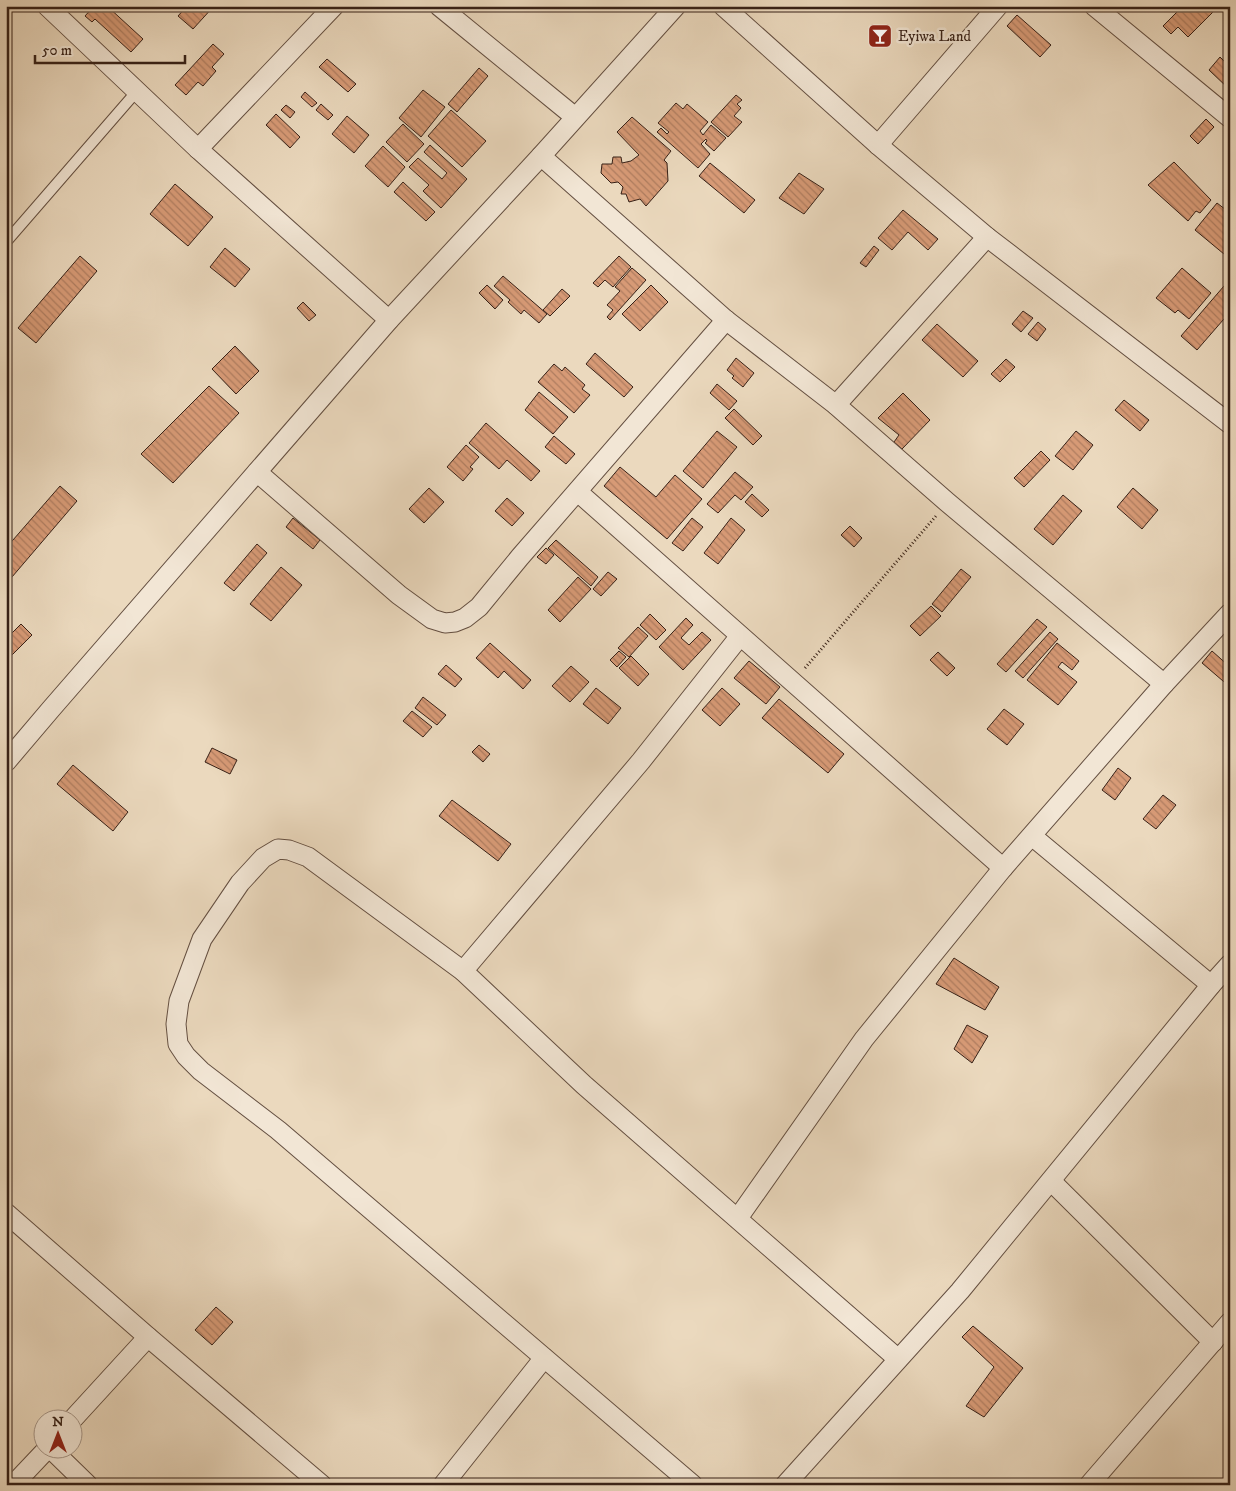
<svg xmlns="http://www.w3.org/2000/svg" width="1236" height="1491" viewBox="0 0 1236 1491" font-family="'IM FELL DW Pica',serif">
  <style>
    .building { fill: url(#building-back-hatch); stroke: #372117 }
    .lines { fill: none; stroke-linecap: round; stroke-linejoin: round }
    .lane-casing { stroke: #644f41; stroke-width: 12 }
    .street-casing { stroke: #644f41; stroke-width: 21 }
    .path { stroke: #372117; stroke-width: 3; stroke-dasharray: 1 2.5; stroke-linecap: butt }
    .lane { stroke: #f2e6d5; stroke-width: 10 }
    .street { stroke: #f2e6d5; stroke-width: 19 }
    .labels { text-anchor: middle; stroke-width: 5; stroke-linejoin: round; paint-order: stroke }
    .poi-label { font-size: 15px; fill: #372117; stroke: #f2e6d5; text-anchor: start }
  </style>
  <defs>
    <pattern id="building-back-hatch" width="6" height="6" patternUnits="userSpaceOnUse" patternTransform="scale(1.25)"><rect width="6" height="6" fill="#d79a76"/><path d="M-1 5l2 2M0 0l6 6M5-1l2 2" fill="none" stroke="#af7d60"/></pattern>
  </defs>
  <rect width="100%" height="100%" fill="#ebd9be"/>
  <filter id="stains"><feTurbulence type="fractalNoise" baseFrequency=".004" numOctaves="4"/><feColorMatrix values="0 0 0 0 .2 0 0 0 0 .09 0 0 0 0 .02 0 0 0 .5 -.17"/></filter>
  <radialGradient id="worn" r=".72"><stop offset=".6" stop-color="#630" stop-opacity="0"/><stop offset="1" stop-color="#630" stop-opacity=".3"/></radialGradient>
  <g class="building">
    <path d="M94,6H107L143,39L131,52L95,19L92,22L85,16Z"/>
    <path d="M187,6H214L193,29L178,16Z"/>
    <path d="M1183,6H1219L1188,37L1178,27L1171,34L1163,26Z"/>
    <path d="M1017,15L1051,45L1040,57L1007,26Z"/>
    <path d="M213,44L224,54L212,67L216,71L203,86L198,82L186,95L175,85Z"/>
    <path d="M1220,57L1229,66L1224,72L1227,75L1230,72L1229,89L1209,70Z"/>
    <path d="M327,59L356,84L348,92L319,67Z"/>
    <path d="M479,68L488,76L457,112L448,104Z"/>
    <path d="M423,90L445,107L421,137L399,118Z"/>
    <path d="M305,92L317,103L312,107L301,97Z"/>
    <path d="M736,95L742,100L737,104L741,108L734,116L742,122L728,137L711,122Z"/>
    <path d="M676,103L683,109L687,104L708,122L700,131L703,135L711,125L726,138L714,151L705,143L707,141L706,139L701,144L710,154L698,168L657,132L661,128L667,134L669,132L658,123Z"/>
    <path d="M321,104L333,115L328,120L316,110Z"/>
    <path d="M286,105L295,112L290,118L281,110Z"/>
    <path d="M451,110L486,141L462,167L428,136Z"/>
    <path d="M276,114L300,137L290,148L266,125Z"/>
    <path d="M347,116L369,135L354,153L332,134Z"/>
    <path d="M632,117L671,151L664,160L667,163L668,181L646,206L640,199L629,202L626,194H621L623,187L618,182L611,183L601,173L602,164H612L613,157H621L622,163L631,161L639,155L617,132Z"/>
    <path d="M1206,119L1214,127L1198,144L1190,136Z"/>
    <path d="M403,124L424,144L407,162L386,142Z"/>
    <path d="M430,145L467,179L441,208L423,191L429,185L409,167L418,158L442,179L447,173L424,152Z"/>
    <path d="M383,146L405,167L388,187L365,166Z"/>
    <path d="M1174,162L1211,200L1200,213L1196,211L1188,221L1148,185Z"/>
    <path d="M710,163L755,200L744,213L699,176Z"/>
    <path d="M799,173L824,189L804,214L779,198Z"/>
    <path d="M403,182L435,212L426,221L394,192Z"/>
    <path d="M175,184L213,217L188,246L150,214Z"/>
    <path d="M1217,203L1230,213V259L1195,230Z"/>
    <path d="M903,210L938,239L928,250L908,232L892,250L878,238Z"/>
    <path d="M874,246L879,250L866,267L860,263Z"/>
    <path d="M225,248L250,269L235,287L210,267Z"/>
    <path d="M80,256L97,271L36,343L18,328Z"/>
    <path d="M619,256L631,267L613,287L605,280L598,287L593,283Z"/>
    <path d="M632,268L646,280L610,320L607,317L613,310L607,305L620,291L615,287Z"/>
    <path d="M1182,268L1211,293L1189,319L1178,310L1175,313L1156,298Z"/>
    <path d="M503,276L547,314L539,323L524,310L521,314L508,302L510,300L494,286Z"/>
    <path d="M1230,279V312L1197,350L1181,336Z"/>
    <path d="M487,285L503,300L495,309L479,293Z"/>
    <path d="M651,285L668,302L640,331L622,314Z"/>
    <path d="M562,289L570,296L550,316L543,310Z"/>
    <path d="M303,302L316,315L309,321L297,308Z"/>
    <path d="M1023,311L1033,318L1021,332L1012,324Z"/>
    <path d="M1038,322L1046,329L1037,341L1028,334Z"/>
    <path d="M937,324L978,361L963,377L922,340Z"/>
    <path d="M235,346L259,371L236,394L212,369Z"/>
    <path d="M595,353L633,387L624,397L586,364Z"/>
    <path d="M736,358L754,373L743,387L732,378L734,376L727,370Z"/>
    <path d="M1006,359L1015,367L1000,382L991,374Z"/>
    <path d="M554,364L562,371L565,367L585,385L582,389L590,395L574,413L538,382Z"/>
    <path d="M717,384L737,401L729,410L710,393Z"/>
    <path d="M209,386L239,413L173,483L141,454Z"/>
    <path d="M539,392L568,417L553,434L525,410Z"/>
    <path d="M903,393L930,420L902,449L894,442L899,435L878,418Z"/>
    <path d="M1124,400L1149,420L1140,431L1115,410Z"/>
    <path d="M734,409L762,436L753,445L725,418Z"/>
    <path d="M486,423L540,471L531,481L507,460L499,469L469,443Z"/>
    <path d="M717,431L737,447L703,488L683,471Z"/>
    <path d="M1076,431L1093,445L1073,470L1055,456Z"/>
    <path d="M554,436L575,454L566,464L545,447Z"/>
    <path d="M466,445L479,457L470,467L473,469L463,481L447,467Z"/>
    <path d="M1041,451L1050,460L1024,487L1014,478Z"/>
    <path d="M620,467L656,497L675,475L702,499L667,539L604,486Z"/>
    <path d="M735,472L753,487L741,500L735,495L718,513L707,504Z"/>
    <path d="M60,486L77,501L6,584V548Z"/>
    <path d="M429,488L444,502L424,523L409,509Z"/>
    <path d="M1133,488L1158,510L1142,529L1117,507Z"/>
    <path d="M752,494L769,510L762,517L745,502Z"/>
    <path d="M1063,495L1082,511L1053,545L1034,529Z"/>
    <path d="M507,498L524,513L512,526L495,511Z"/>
    <path d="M293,518L320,540L313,549L286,527Z"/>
    <path d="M692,518L703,527L683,551L672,543Z"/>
    <path d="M731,518L745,530L718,564L704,553Z"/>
    <path d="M850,526L862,538L854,547L841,535Z"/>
    <path d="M556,540L598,577L591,586L548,548Z"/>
    <path d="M257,544L267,553L234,591L224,583Z"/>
    <path d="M546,548L554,555L546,564L537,557Z"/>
    <path d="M281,567L302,585L271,621L250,604Z"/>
    <path d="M961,569L971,577L942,612L932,604Z"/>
    <path d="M608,572L617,579L601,596L593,589Z"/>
    <path d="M578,577L591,589L560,622L548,610Z"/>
    <path d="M931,606L941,616L920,636L910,626Z"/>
    <path d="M650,614L666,630L656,640L640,625Z"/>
    <path d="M686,618L693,625L681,638L689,645L702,632L711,640L683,670L659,647Z"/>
    <path d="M1037,619L1047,627L1006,672L997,664Z"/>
    <path d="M21,624L32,635L8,659L6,658V639Z"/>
    <path d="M638,627L648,636L629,657L618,648Z"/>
    <path d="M1050,632L1058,639L1023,678L1015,671Z"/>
    <path d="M490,643L531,680L523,689L504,671L498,678L476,658Z"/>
    <path d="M1057,643L1079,661L1072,670L1062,662L1058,667L1077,682L1058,705L1027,680Z"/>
    <path d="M619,651L626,657L617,667L610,660Z"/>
    <path d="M1212,651L1230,667V687L1202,663Z"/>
    <path d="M938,652L955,668L947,676L930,660Z"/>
    <path d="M631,656L649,674L638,686L619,668Z"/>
    <path d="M749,661L780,687L766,704L734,678Z"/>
    <path d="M446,665L462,679L455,687L438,674Z"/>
    <path d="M571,666L589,682L570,702L552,686Z"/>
    <path d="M596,688L621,708L608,724L583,704Z"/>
    <path d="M722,688L740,704L720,726L702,710Z"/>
    <path d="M423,697L446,715L437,725L415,708Z"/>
    <path d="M779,699L844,754L828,773L762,718Z"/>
    <path d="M1004,709L1024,724L1007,745L987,729Z"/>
    <path d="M412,711L432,727L423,737L403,721Z"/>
    <path d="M479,745L490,754L483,762L472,752Z"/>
    <path d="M212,748L237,760L230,774L205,762Z"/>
    <path d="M73,765L128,812L113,831L57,784Z"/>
    <path d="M1118,768L1131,778L1115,800L1102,790Z"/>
    <path d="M1163,795L1176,805L1156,829L1143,819Z"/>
    <path d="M452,800L511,844L498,861L439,816Z"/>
    <path d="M954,958L999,987L985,1010L936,984Z"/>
    <path d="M967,1025L988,1036L972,1063L954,1049Z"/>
    <path d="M216,1307L233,1322L212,1345L195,1330Z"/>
    <path d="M973,1326L1023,1368L984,1417L966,1406L994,1367L962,1337Z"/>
  </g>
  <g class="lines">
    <defs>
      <path id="lane" d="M6,242L137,91"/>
      <g id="street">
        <path d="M47,6L198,149L389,320"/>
        <path d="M439,6L575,117"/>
        <path d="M723,6L878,145L987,237L1230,424"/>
        <path d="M1094,6L1230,118"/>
        <path d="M878,145L998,6"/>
        <path d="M198,149L334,6"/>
        <path d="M541,156L726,320L836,405L947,502L1164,684"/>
        <path d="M836,405L987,237"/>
        <path d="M257,472L399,595L432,619L445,623L455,622L465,618L479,607L520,557L726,320"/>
        <path d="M578,492L1003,868"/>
        <path d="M6,762L51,709L389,320L541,156L676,6"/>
        <path d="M1032,836L1211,985"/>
        <path d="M463,971L641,761L740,636"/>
        <path d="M1051,1181L1213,1342"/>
        <path d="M6,1213L148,1337L322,1485"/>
        <path d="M738,1218L864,1039L1003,868L1164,684L1230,613"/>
        <path d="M72,1420L148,1337"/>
        <path d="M50,1448L88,1485"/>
        <path d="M13,1485L48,1448"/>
        <path d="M443,1485L544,1358"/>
        <path d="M693,1485L278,1130L201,1071L186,1056L178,1044L176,1024L179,1001L202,939L240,883L263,858L278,849L289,850L308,857L463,971L584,1085L898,1359"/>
        <path d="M785,1485L960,1291L1211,985L1230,964"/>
        <path d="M1089,1485L1230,1322"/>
      </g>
    </defs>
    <use href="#lane" class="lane-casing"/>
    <use href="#street" class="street-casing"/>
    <path class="path" d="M805,668L936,516"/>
    <use href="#lane" class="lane"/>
    <use href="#street" class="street"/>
  </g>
  <defs>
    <symbol id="bar-square" viewBox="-11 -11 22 22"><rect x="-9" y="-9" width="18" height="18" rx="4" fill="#8f2418" stroke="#f2e6d5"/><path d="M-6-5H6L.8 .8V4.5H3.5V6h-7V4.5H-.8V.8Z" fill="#fff"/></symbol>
  </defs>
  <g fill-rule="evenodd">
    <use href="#bar-square" x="866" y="22" width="28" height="28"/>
  </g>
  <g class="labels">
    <g class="poi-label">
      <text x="898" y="41">Eyiwa Land</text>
    </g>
  </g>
  <rect width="1236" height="1491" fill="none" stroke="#ebd9be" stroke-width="25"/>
  <rect x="8" y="8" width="1221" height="1476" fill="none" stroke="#372117" stroke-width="2.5"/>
  <rect x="12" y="12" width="1211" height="1466" fill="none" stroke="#372117"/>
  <g transform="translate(58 1434)"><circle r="24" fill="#f2e6d5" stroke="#a79789"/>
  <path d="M0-4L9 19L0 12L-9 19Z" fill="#8f2418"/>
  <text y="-8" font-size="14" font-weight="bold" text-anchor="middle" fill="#372117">N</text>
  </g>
  <path d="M35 55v8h150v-8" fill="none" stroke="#372117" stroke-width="2.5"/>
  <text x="42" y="55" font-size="15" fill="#372117" stroke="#f2e6d5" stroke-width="4" paint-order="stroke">50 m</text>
  <rect width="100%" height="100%" filter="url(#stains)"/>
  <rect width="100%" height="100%" fill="url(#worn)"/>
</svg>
